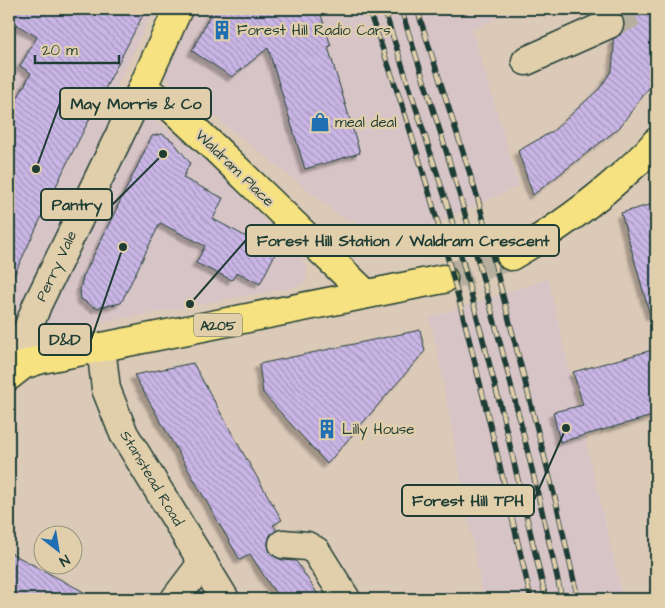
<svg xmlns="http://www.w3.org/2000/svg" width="665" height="608" viewBox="0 0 665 608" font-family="'Architects Daughter',sans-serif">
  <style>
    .built { fill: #d7c4c6 }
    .building { fill: url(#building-back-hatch); stroke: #1f3d34; filter: url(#shadow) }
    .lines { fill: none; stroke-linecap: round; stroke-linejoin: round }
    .minor-tunnel { stroke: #b6ae9e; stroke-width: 28; stroke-dasharray: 28 14; stroke-linecap: butt }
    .highway-tunnel { stroke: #b6ae9e; stroke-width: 28; stroke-dasharray: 28 14; stroke-linecap: butt }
    .minor-casing { stroke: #1f3d34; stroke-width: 31 }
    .major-casing { stroke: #1f3d34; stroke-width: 31 }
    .highway-casing { stroke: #1f3d34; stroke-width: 31 }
    .minor { stroke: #e1cfac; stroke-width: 28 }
    .major { stroke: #f7e281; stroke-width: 28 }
    .highway { stroke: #f7e281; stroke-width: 28 }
    .rail-casing { stroke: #1f3d34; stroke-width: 5.5 }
    .rail { stroke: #e1cfac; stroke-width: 4; stroke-dasharray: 11; stroke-linecap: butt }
    .labels { text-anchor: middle; stroke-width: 4.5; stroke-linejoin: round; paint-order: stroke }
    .shield { fill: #e1cfac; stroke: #596958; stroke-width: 1 }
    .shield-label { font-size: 14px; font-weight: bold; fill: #1f3d34 }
    .poi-label { font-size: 15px; fill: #1f3d34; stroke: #e1cfac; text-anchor: start }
    .street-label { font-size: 15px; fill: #1f3d34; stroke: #e1cfac }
    .leader { fill: none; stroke: #1f3d34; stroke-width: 2 }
    .callout-dot { fill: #1f3d34; stroke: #e1cfac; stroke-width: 2 }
    .callout { fill: #e1cfac; stroke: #1f3d34; stroke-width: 2 }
    .callout-label { font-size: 16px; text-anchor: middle; font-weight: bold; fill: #1f3d34 }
  </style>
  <defs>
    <pattern id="building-back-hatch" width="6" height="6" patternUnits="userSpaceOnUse" patternTransform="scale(1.25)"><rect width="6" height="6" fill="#cab6e6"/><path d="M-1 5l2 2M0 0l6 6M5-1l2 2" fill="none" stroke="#a395bb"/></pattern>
    <filter id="shadow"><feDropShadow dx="-4.5" dy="4.5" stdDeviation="1" flood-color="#0004"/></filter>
  </defs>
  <rect width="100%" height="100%" fill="#dccab8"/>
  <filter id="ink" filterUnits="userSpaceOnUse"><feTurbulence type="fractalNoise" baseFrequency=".02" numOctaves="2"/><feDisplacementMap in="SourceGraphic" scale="10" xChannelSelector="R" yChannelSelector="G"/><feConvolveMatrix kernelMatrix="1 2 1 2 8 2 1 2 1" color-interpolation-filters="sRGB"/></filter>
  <g filter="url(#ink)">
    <g class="built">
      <path d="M9,9H154L113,94L196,148L302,260L307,267V273L306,279L300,286L83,326L13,327L9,334Z"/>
      <path d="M194,9H520L472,29L519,186L395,242L339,215L163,76Z"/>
      <path d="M548,279L623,599H483L437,349L429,318Z"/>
    </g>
    <g class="building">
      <path d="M9,9H146L65,167L9,286V114L31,73L20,66L37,37L9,20Z"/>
      <path d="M213,9H319L331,46L328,47L360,153L305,169L268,48L232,77L192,51Z"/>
      <path d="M612,9H651L654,81L619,128L533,195L518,151L553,131L600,88L612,70L614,49L613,39L621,34L624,26L623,17L619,12Z"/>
      <path d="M162,134L173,141L190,163L183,178L223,198L213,219L256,242L258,238L278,248L260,284L237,272L232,280L196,263L205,246L160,223L121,303L96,308L81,299L80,290L83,277L152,136Z"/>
      <path d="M656,203V314L650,315L621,213Z"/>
      <path d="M420,330L425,351L327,464L263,393L259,364Z"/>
      <path d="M656,349V415L560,442L553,412L583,405L573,372Z"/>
      <path d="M193,363L247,460L282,520L273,525L277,530L270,535L268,542L269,551L275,557L282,560L296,561L321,599H279L250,554L240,560L134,375Z"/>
      <path d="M9,552L97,599H9Z"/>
    </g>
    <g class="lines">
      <path class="minor-tunnel" d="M609,24L644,9"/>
      <path class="highway-tunnel" d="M443,279L511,256"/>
      <defs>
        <g id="minor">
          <path d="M526,61L609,24"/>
          <path d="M101,347L106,389L124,434L225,599"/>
          <path d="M23,365L26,334L37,305L142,89"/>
          <path d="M283,544L307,546L316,551L346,599"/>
          <path d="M175,599L203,562"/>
        </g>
        <path id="major" d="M178,9L142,89L164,101L216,149L366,294"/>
        <g id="highway">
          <path d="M511,256C551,233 589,206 624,174C635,164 647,154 656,142"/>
          <path d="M9,376L23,365L42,359L443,279"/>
        </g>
      </defs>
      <use href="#minor" class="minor-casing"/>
      <use href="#major" class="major-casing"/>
      <use href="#highway" class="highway-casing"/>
      <use href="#minor" class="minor"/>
      <use href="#major" class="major"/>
      <use href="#highway" class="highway"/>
      <defs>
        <g id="rail">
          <path d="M368,9C440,199 485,401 531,599"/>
          <path d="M384,9L449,210L502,412L546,599"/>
          <path d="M401,9C422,75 444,141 463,207C500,337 533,467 562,599"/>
          <path d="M417,9L478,199L557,506L578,599"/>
        </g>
      </defs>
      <use href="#rail" class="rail-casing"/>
      <use href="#rail" class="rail"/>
    </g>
  </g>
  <defs>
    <symbol id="building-bare" viewBox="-9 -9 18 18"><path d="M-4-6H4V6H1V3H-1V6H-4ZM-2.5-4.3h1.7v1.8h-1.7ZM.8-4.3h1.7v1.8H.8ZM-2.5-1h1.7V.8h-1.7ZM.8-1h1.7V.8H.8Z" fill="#1f6fb2" stroke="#e1cfac" stroke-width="2.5" paint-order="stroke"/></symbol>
    <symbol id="shop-bare" viewBox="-9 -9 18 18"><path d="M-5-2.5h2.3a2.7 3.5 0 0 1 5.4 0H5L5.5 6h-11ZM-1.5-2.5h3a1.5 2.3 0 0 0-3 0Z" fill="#1f6fb2" stroke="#e1cfac" stroke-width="2.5" paint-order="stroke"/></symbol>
  </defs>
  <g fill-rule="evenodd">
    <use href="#building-bare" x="208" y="16" width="28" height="28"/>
    <use href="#shop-bare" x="306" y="108" width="28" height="28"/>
    <use href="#building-bare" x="313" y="415" width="28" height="28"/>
  </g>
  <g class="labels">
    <rect class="shield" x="194" y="313.5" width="48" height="23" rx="4"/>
    <g class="shield-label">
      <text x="218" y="330">A205</text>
    </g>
    <g class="poi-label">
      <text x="237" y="35">Forest Hill Radio Cars</text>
      <text x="335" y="127">meal deal</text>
      <text x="342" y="434">Lilly House</text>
    </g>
    <g class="street-label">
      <text transform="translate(235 168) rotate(44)" y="5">Waldram Place</text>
      <text transform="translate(56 266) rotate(-65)" y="5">Perry Vale</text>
      <text transform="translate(152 478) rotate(59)" y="5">Stanstead Road</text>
    </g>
  </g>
  <path class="leader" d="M36 169L60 103M163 154L112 205M190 304L246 240M123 247L91 340M566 428L534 500"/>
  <g class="callout-dot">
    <circle cx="36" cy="169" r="5"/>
    <circle cx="163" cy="154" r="5"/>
    <circle cx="190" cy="304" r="5"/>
    <circle cx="123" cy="247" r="5"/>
    <circle cx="566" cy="428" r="5"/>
  </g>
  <g class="callout">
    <rect x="60" y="88" width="151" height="31" rx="5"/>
    <rect x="41" y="189" width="71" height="31" rx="5"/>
    <rect x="246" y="225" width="313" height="31" rx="5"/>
    <rect x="39" y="324" width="52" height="31" rx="5"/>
    <rect x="402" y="485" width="132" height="31" rx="5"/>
  </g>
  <g class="callout-label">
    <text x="136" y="109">May Morris &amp; Co</text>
    <text x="77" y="210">Pantry</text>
    <text x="403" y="246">Forest Hill Station / Waldram Crescent</text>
    <text x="65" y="345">D&amp;D</text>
    <text x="468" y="506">Forest Hill TPH</text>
  </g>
  <rect width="665" height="608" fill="none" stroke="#e1cfac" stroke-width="30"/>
  <rect x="15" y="15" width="635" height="578" fill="none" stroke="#1f3d34" stroke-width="2" filter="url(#ink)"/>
  <g transform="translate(58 550) rotate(149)"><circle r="24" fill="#e1cfac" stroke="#93957c"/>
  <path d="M0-4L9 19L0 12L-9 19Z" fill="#1f6fb2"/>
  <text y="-8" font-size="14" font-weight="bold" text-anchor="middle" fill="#1f3d34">N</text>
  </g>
  <path d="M35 55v8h84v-8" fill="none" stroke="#1f3d34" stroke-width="2.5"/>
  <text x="42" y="55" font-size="15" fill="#1f3d34" stroke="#e1cfac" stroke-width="4" paint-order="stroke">20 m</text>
</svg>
